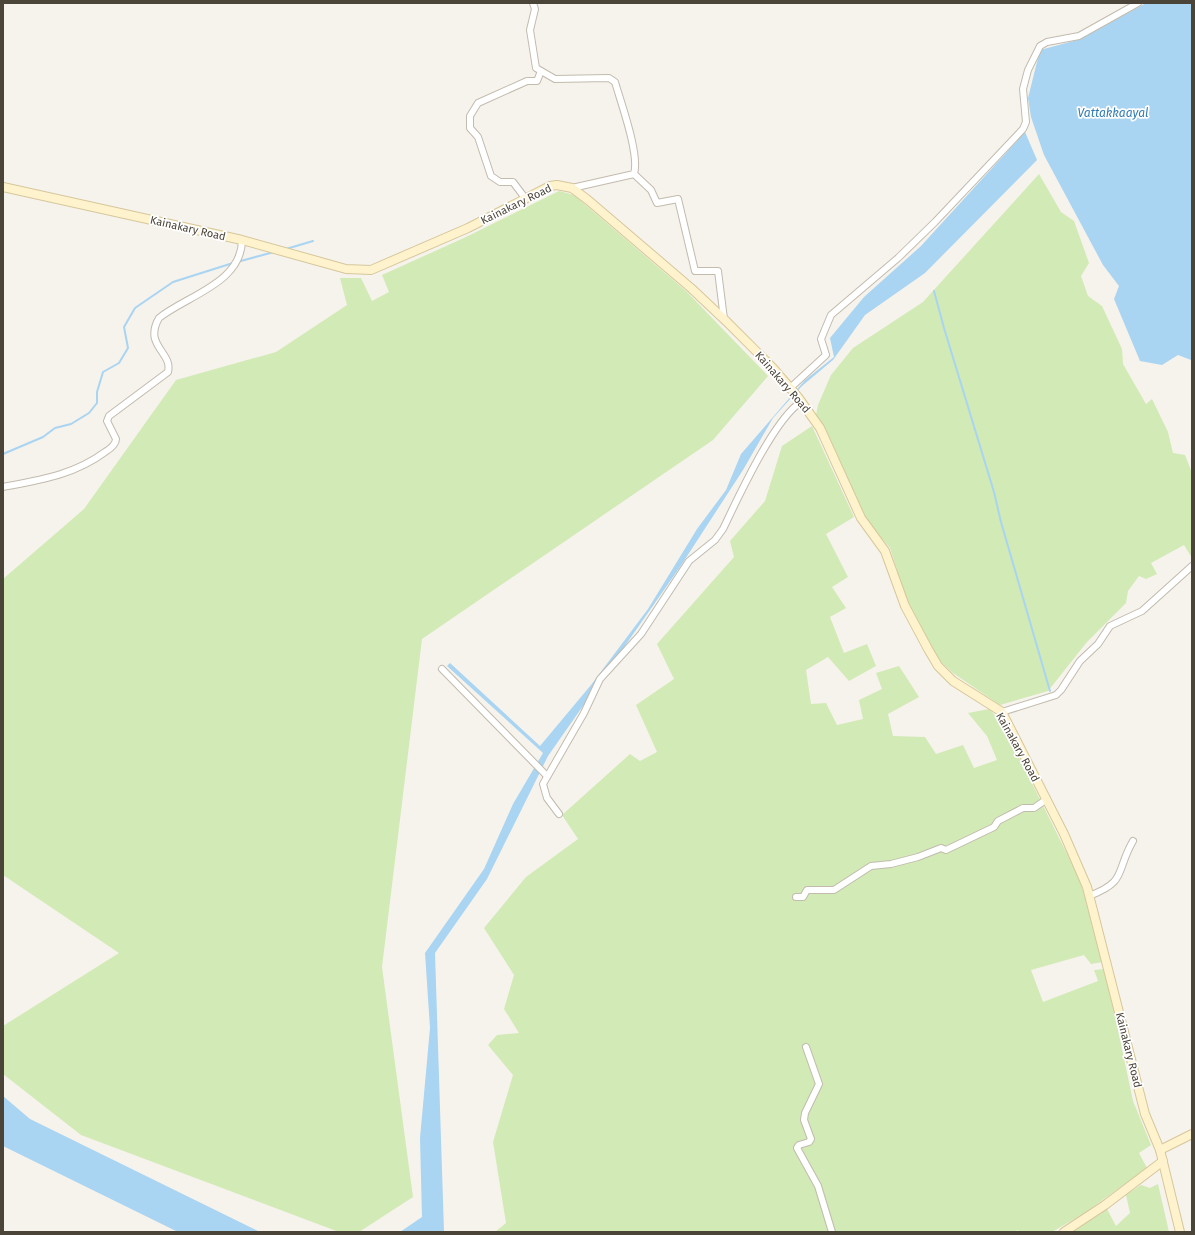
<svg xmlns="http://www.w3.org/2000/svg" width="1195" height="1235" viewBox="0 0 1195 1235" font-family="'Fira Sans',sans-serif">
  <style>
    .green { fill: #d2eab5 }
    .water { fill: #a9d4f2 }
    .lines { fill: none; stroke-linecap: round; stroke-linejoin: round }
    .stream { stroke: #a9d4f2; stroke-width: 2 }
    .minor-casing { stroke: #c2bbae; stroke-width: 8 }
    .secondary-casing { stroke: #d6c79b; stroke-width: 10 }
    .minor { stroke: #fff; stroke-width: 6 }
    .secondary { stroke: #fff3cd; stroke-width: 8 }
    .labels { text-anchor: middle; stroke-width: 3.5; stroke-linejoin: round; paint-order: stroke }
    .street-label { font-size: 11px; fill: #4b4439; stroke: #fff }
    .water-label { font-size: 12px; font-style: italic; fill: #2e7ab2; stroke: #fff }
  </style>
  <rect width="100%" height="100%" fill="#f6f3ec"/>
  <g class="green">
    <path d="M1039,174L1061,212L1074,221L1089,263L1081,276L1088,296L1102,306L1122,349L1123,364L1146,404L1152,399L1168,432L1173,453L1185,455L1192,473V558L1184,545L1151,563L1157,574L1146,579L1139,576L1128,591L1126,603L1087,642L1048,691L1000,705L953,673L940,661L922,631L905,595L890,548L862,515L816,415L818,405L831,375L853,348L923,302Z"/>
    <path d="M559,191L574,195L686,291L768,376L713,440L422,639L382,967L413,1197L359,1232H339L81,1135L3,1074V1026L119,953L3,875V579L84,509L176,380L276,352L347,305L340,278H361L372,301L389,292L382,275L466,237Z"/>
    <path d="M812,426L854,517L826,534L848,577L832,587L846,608L830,617L844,653L867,644L876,666L849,681L828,657L806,670L811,704L826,703L837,725L863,719L859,700L882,689L876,673L899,666L919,697L888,714L893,736L925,737L936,754L963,745L974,768L997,760L987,736L968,713L989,709L1001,721L1080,880L1103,962L1091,964L1084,955L1031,970L1043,1002L1098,981L1094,970L1105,969L1133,1101L1151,1145L1139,1153L1147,1168L1083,1214L1052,1232H1019L1018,1230L1014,1232H495L506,1223L493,1142L513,1075L488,1045L497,1035L519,1033L504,1009L514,975L484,928L526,877L578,839L562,815L630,754L640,761L657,752L636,705L674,679L657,644L734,557L730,541L765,501L782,446Z"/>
    <path d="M1158,1184L1169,1232H1072L1107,1209L1116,1226L1130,1213L1126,1195L1141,1185L1150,1188Z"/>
  </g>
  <g class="water">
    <path d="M1146,3H1192V365L1191,360L1178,355L1162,365L1140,361L1114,299L1119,286L1103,265L1044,155L1031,117L1028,98L1040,50L1081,39Z"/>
    <path d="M1025,132L1037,160L925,273L865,315L833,360L802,386L773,418L743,470L680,567L548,756L487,879L435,953L444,1232H400L422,1217L420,1138L430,1028L425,953L484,869L513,804L543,753L447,666L450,663L540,746L591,685L648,609L697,529L726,490L741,454L805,380L834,357L830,338L864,297L921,246Z"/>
    <path d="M3,1096L30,1119L260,1232H178L3,1146Z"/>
  </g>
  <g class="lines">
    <g class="stream">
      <path d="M286,249L313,241"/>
      <path d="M237,262L274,252"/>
      <path d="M934,291L944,328L994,492L1001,522L1050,691"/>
      <path d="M3,454L43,437L55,428L71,424L89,413L97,403V392L103,372L119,363L128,348L124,327L135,308L173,282L233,263"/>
    </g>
    <defs>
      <g id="minor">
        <path d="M533,3L535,9L530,30L536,68L555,79L609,78L615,82C621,103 640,155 634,174L572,188"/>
        <path d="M634,174L651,190L657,203L678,199L695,271H718L724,319"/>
        <path d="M525,198L513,182H500L491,176L478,137L470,128V116L478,103L527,81H537L541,71"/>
        <path d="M789,389L826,355L821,339L831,315L898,258L935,222L1023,129L1026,122L1023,89L1028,70L1040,46L1047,42L1079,36L1138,3"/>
        <path d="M3,487C40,480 74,475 105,452C110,449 116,445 116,439L107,421L109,416L168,372C173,352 143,346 159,318C186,296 242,283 242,240"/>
        <path d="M442,669L547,776"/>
        <path d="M1002,712L1056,695L1061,690L1080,661L1098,644L1110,626L1142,611L1192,566"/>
        <path d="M559,814L547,798L543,784L584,713L600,679L641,634L689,561L715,540L723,529C738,498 774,419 801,402"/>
        <path d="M1089,896C1128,881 1115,872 1133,841"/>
        <path d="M796,897H803L807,890H834L871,866L891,864L918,857L941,848L946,850L994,827L998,821L1023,808H1034L1047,799"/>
        <path d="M806,1047L819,1084L805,1113L804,1120L811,1139L809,1142L799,1145L797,1148L818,1186L832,1232"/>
      </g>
      <g id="secondary">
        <path d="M3,187L242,240L346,269L371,270L468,228L550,186L557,185L572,188L588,200L691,288L727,322L773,368L798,397L820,428L861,518L885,551L905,606L928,649L938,666L953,681L1002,712L1064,834L1087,887L1145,1114L1160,1150L1180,1232"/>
        <path d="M1160,1150L1192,1134"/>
        <path d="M1064,1232L1105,1205L1163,1161"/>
      </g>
    </defs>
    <use href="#minor" class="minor-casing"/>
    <use href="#secondary" class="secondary-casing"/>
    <use href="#minor" class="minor"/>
    <use href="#secondary" class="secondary"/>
  </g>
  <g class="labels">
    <g class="street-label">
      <text transform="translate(516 204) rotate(-26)" y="4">Kainakary Road</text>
      <text transform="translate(188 228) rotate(13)" y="4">Kainakary Road</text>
      <text transform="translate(783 382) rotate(49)" y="4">Kainakary Road</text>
      <text transform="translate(1018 747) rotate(61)" y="4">Kainakary Road</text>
      <text transform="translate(1129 1050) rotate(76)" y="4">Kainakary Road</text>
    </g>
    <g class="water-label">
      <text x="1113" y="117">Vattakkaayal</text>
    </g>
  </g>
  <rect width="1195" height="1235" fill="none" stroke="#4b4439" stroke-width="8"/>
</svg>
